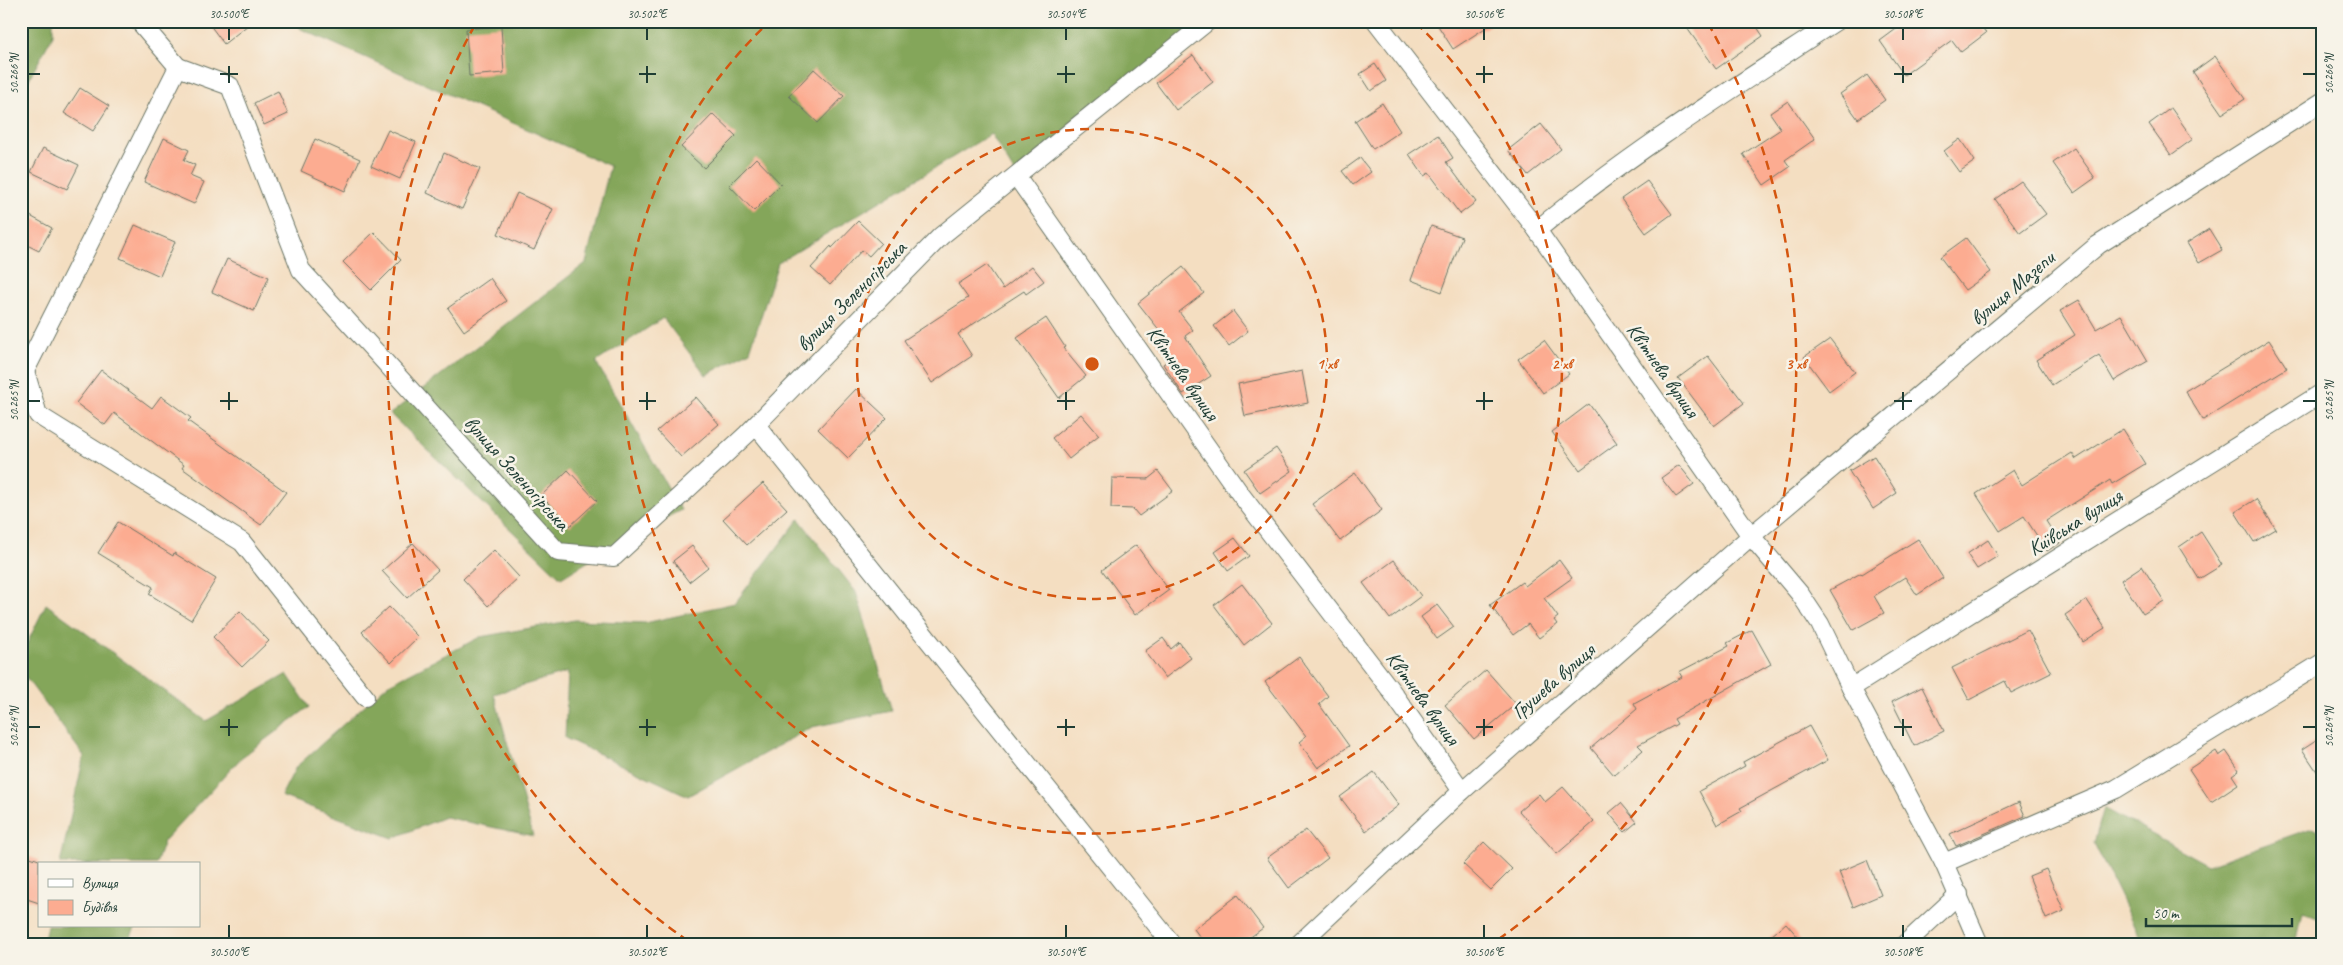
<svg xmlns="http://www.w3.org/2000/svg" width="2343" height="965" viewBox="0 0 2343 965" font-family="Caveat,sans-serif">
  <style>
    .forest { fill: #84a65a; stroke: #527247 }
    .building { fill: #fcac91 }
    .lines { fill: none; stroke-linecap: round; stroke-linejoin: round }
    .minor-casing { stroke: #6a7565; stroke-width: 20 }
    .minor { stroke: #fff; stroke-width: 18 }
    .ticks { fill: none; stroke: #1f3d34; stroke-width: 2 }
    .ring { fill: none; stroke: #d45610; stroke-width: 2.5; stroke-dasharray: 9 6 }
    .labels { text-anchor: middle; stroke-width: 5; stroke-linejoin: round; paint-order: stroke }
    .street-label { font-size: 21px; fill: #1f3d34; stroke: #f7f3e8 }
    .centre { fill: #d45610; stroke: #f7f3e8; stroke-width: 2.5 }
    .ring-label { font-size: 15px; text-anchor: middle; font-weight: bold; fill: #d45610; stroke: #f7f3e8; stroke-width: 5; stroke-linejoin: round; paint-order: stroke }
    .neatline { fill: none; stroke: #1f3d34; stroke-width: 2 }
    .ticks-label { font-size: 12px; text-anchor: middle; fill: #1f3d34 }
  </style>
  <rect width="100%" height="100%" fill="#f7f3e8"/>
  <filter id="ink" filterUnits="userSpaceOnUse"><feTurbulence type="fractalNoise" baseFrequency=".02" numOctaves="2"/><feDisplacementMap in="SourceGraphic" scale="10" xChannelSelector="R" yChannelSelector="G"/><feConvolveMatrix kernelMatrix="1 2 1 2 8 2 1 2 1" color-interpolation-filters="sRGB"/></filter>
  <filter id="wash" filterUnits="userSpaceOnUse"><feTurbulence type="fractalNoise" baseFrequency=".0096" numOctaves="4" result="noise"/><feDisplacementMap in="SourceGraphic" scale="20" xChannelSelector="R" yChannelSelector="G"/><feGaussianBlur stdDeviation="1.12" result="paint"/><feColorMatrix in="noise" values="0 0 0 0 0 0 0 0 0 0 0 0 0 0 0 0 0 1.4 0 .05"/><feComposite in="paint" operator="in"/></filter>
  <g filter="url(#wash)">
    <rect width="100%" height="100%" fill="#f4dec1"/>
    <g class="forest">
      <path d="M21,21H53V35L21,94Z"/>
      <path d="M294,21H1208L1017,177L991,134L778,263L750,351L706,375L663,318L596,362L681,510L620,542L561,578L390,414L586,263L610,166L301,29Z"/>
      <path d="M799,519L856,592L892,711L812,727L688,796L565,738L568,672L494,694L533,836L445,817L393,838L281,796L296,767L387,685L480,637L575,620L645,623L735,603Z"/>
      <path d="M46,604L206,721L287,674L309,707L242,757L164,841L156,864H60L84,756L21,671V656Z"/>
      <path d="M2104,808L2208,865L2312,828L2322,833V920L2302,912L2295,944H2143L2094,843Z"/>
      <path d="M47,926H136L127,944H43Z"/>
    </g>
    <g id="blocks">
      <g class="building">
        <path d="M207,21H253L224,44Z"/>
        <path d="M1435,21H1496L1453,49Z"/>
        <path d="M1682,21H1753L1763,36L1716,69Z"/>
        <path d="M1907,21H1978L1986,33L1961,52L1952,40L1904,75L1880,41Z"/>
        <path d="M501,26L504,73L469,76L466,29Z"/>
        <path d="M1193,55L1213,82L1176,110L1156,83Z"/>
        <path d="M2215,56L2245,99L2222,114L2193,72Z"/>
        <path d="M1375,64L1386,81L1371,91L1360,74Z"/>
        <path d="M814,69L844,96L818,123L789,96Z"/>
        <path d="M1867,75L1885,100L1858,119L1840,94Z"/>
        <path d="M80,88L109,106L93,131L64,113Z"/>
        <path d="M278,91L288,114L264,125L254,103Z"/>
        <path d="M1788,101L1815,139L1785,160L1790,167L1764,185L1743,154L1781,129L1770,113Z"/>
        <path d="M1382,103L1400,131L1373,149L1355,121Z"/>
        <path d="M2171,108L2193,139L2171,155L2149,124Z"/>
        <path d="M713,114L736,136L704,168L681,147Z"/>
        <path d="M1541,124L1561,149L1528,175L1508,150Z"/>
        <path d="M388,130L416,142L400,179L371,166Z"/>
        <path d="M1438,135L1453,158L1446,162L1476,202L1460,214L1429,173L1424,176L1409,154Z"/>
        <path d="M164,138L189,150L184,160L195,165L190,176L204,182L194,204L144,182Z"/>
        <path d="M315,139L360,159L345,191L301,171Z"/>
        <path d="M1960,139L1975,161L1959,172L1944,151Z"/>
        <path d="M43,148L79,165L67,189L31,172Z"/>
        <path d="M2074,148L2095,178L2074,193L2053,163Z"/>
        <path d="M444,153L480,169L462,209L427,193Z"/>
        <path d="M756,158L781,184L754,211L729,185Z"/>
        <path d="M1360,158L1371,172L1353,185L1342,171Z"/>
        <path d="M1647,181L1672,214L1646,233L1621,199Z"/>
        <path d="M2021,181L2046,214L2020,233L1995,199Z"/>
        <path d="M517,193L553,209L534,250L498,234Z"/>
        <path d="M21,211L52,228L39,251L21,242Z"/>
        <path d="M858,221L881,243L869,256L862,250L830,285L811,268L831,246L832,248Z"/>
        <path d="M135,225L175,242L160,276L120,258Z"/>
        <path d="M1431,226L1462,237L1442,292L1411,280Z"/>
        <path d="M2209,229L2222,250L2199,263L2187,243Z"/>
        <path d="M374,232L401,260L371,290L343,262Z"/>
        <path d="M1966,238L1991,272L1965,290L1940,257Z"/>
        <path d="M227,259L269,277L254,311L212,292Z"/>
        <path d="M987,265L1003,289L1032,266L1044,281L1026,294L1024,291L958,334L972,356L932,383L904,340L968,298L958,284Z"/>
        <path d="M1183,267L1204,293L1179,312L1193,330L1185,336L1211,376L1183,394L1163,364L1171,359L1157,342L1164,336L1138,303Z"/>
        <path d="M490,278L506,301L464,331L448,308Z"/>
        <path d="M2079,300L2096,329L2121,315L2148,361L2114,381L2099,355L2052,385L2036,360L2075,335L2060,311Z"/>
        <path d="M1233,311L1248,331L1229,346L1214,326Z"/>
        <path d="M1046,318L1065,347L1063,348L1086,376L1059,398L1017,338Z"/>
        <path d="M1830,339L1855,372L1829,391L1804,357Z"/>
        <path d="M1544,340L1569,374L1543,393L1518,359Z"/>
        <path d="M2269,340L2287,368L2203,420L2185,391Z"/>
        <path d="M1708,356L1744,403L1714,426L1678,378Z"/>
        <path d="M101,370L152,408L161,396L191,418L188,421L286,492L261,525L182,468L184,465L114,413L105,425L76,403Z"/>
        <path d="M1302,371L1308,403L1245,416L1238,384Z"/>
        <path d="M856,389L887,418L848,458L818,429Z"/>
        <path d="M696,397L719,424L681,457L657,431Z"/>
        <path d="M1589,404L1617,443L1580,470L1552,432Z"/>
        <path d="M1081,414L1099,435L1069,459L1052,438Z"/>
        <path d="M2123,429L2145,464L2112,484L2110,480L2046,521L2060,543L2047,551L2024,516L2000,531L1976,494L2013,470L2022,485L2072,453L2076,459Z"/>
        <path d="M1276,448L1292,471L1260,493L1244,470Z"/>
        <path d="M1874,456L1897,493L1873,509L1849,471Z"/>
        <path d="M1679,465L1694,484L1676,497L1661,478Z"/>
        <path d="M568,470L597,501L570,526L541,496Z"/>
        <path d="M1158,471L1173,491L1139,516L1133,509L1111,508L1112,478L1148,479Z"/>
        <path d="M1355,473L1382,510L1340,541L1312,504Z"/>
        <path d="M763,483L787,509L747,545L723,519Z"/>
        <path d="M2256,499L2276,529L2254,542L2235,512Z"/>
        <path d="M118,522L173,556L174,553L216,579L191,620L149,594L153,587L98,553Z"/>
        <path d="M2201,532L2222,565L2199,579L2179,547Z"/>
        <path d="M1235,538L1249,556L1228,571L1215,552Z"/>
        <path d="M1918,539L1943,578L1917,595L1905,577L1874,596L1884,613L1853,630L1830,590L1861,573L1862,574Z"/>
        <path d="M1988,540L1998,556L1977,569L1967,554Z"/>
        <path d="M413,543L438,570L407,598L382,571Z"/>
        <path d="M1136,545L1169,590L1135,615L1102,570Z"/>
        <path d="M692,546L708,567L689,582L673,561Z"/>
        <path d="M494,550L519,577L488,606L463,579Z"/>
        <path d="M1394,560L1421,596L1390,619L1363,583Z"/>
        <path d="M1559,560L1572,578L1544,598L1558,617L1554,620L1557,624L1539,638L1528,624L1513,635L1490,605L1522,582L1525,586Z"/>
        <path d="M2142,566L2164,601L2143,614L2121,580Z"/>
        <path d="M1242,584L1272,623L1244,645L1214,605Z"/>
        <path d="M2087,600L2105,628L2083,642L2065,615Z"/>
        <path d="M1437,605L1454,627L1437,639L1421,617Z"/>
        <path d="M389,607L418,637L391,663L362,632Z"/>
        <path d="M240,611L269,641L242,667L213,637Z"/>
        <path d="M1752,630L1771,664L1674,719L1677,724L1638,745L1643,750L1614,775L1591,748L1637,709L1634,703L1682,677L1679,672L1729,646L1727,643Z"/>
        <path d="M2028,630L2051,673L2011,693L2005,681L1969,700L1952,668Z"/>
        <path d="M1163,638L1171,649L1179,642L1191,658L1165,678L1145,651Z"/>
        <path d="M1299,657L1328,696L1319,704L1349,746L1318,768L1299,742L1306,736L1265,682Z"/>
        <path d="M1486,670L1516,704L1474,739L1445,705Z"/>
        <path d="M1922,687L1944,731L1914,746L1892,702Z"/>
        <path d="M1809,726L1828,760L1740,808L1742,811L1717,825L1699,791L1745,766L1743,762Z"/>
        <path d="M2322,736V779L2302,749Z"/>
        <path d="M2216,751L2219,756L2226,751L2239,770L2232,775L2238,784L2211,802L2189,769Z"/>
        <path d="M1374,772L1399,805L1366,831L1340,797Z"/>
        <path d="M1563,787L1594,822L1557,854L1519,811L1539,794L1545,802Z"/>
        <path d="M2019,802L2025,816L1956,846L1950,834Z"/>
        <path d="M1621,803L1637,822L1625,832L1609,813Z"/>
        <path d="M1306,830L1328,858L1289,888L1267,858Z"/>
        <path d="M1484,842L1512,869L1491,890L1463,864Z"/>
        <path d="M21,854L39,860V903L21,897Z"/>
        <path d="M1867,860L1881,895L1853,907L1839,872Z"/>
        <path d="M2046,869L2064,911L2046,919L2029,876Z"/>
        <path d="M1238,895L1263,928L1241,944H1205L1194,929Z"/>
        <path d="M1786,923L1804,944H1762Z"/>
      </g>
    </g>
  </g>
  <g filter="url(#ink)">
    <use href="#blocks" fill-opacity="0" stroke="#6a7565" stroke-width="1"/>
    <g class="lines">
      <defs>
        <g id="minor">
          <path d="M139,21L178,67L25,371L38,415L242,542L365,697"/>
          <path d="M1376,21L1537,230L1751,536L1800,594L1820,624L1851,688L1944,863L1979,944"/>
          <path d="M178,67L230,86L301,270L558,552L614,557L747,434L941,236L1208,21"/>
          <path d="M1017,177L1241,495L1390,689L1462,791"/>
          <path d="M1537,230C1630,153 1734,88 1836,21"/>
          <path d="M756,425L1172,944"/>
          <path d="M1851,688L2322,393"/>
          <path d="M1944,863L2116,789L2322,663"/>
          <path d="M1299,944L1462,791L1751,536L2098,245L2322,102"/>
          <path d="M1905,944L1959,894"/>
        </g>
      </defs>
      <use href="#minor" class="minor-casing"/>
      <use href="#minor" class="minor"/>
    </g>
  </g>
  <path class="ticks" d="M229,28V40M647,28V40M1066,28V40M1484,28V40M1903,28V40M229,66V83M647,66V83M1066,66V83M1484,66V83M1903,66V83M28,74H40M220,74H238M639,74H656M1057,74H1075M1476,74H1493M1894,74H1912M2303,74H2316M229,392V410M647,392V410M1066,392V410M1484,392V410M1903,392V410M28,401H40M220,401H238M639,401H656M1057,401H1075M1476,401H1493M1894,401H1912M2303,401H2316M229,719V736M647,719V736M1066,719V736M1484,719V736M1903,719V736M28,727H40M220,727H238M639,727H656M1057,727H1075M1476,727H1493M1894,727H1912M2303,727H2316M229,925V938M647,925V938M1066,925V938M1484,925V938M1903,925V938"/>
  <g class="ring">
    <circle cx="1092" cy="364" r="235"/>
    <path d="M1416 23A470 470 0 1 1 768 23"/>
    <path d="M688 941A704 704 0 0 1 476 23M1708 23A704 704 0 0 1 1496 941"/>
  </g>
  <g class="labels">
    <g class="street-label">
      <text transform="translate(2012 288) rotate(-40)" y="7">вулиця Мазепи</text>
      <text transform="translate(851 296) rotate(-45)" y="7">вулиця Зеленогірська</text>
      <text transform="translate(1663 370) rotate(55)" y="7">Квітнева вулиця</text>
      <text transform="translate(1183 373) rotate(55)" y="7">Квітнева вулиця</text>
      <text transform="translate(517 473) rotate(48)" y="7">вулиця Зеленогірська</text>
      <text transform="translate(2075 522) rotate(-32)" y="7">Київська вулиця</text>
      <text transform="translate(1553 681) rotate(-41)" y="7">Грушева вулиця</text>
      <text transform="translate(1423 698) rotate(54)" y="7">Квітнева вулиця</text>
    </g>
  </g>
  <circle cx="1092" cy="364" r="8" class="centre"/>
  <g class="ring-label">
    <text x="1327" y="369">1 хв</text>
    <text x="1562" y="369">2 хв</text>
    <text x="1796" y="369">3 хв</text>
  </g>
  <rect width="2343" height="965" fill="none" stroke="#f7f3e8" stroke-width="55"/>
  <rect x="38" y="862" width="162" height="65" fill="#f7f3e8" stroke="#a1aaa0"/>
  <rect x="48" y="879" width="25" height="8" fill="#ffffff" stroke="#a1aaa0"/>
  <text x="82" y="888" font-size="15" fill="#1f3d34">Вулиця</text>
  <rect x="48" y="900" width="25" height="15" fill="#fcac91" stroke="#a1aaa0"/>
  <text x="82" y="912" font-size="15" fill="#1f3d34">Будівля</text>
  <path d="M2146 918v8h146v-8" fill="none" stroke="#1f3d34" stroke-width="2.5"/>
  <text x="2153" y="918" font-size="15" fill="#1f3d34" stroke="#f7f3e8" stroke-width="4" paint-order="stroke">50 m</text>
  <rect x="28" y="28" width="2288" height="910" class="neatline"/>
  <g class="ticks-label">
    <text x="229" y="18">30.500°E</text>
    <text x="647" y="18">30.502°E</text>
    <text x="1066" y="18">30.504°E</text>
    <text x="1484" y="18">30.506°E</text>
    <text x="1903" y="18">30.508°E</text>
    <text transform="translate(14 74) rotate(-90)" y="4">50.266°N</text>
    <text transform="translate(2329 74) rotate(-90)" y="4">50.266°N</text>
    <text transform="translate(14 401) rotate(-90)" y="4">50.265°N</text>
    <text transform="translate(2329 401) rotate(-90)" y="4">50.265°N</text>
    <text transform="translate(14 727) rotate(-90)" y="4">50.264°N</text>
    <text transform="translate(2329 727) rotate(-90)" y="4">50.264°N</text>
    <text x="229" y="956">30.500°E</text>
    <text x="647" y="956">30.502°E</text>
    <text x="1066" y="956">30.504°E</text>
    <text x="1484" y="956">30.506°E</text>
    <text x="1903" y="956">30.508°E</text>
  </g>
</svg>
